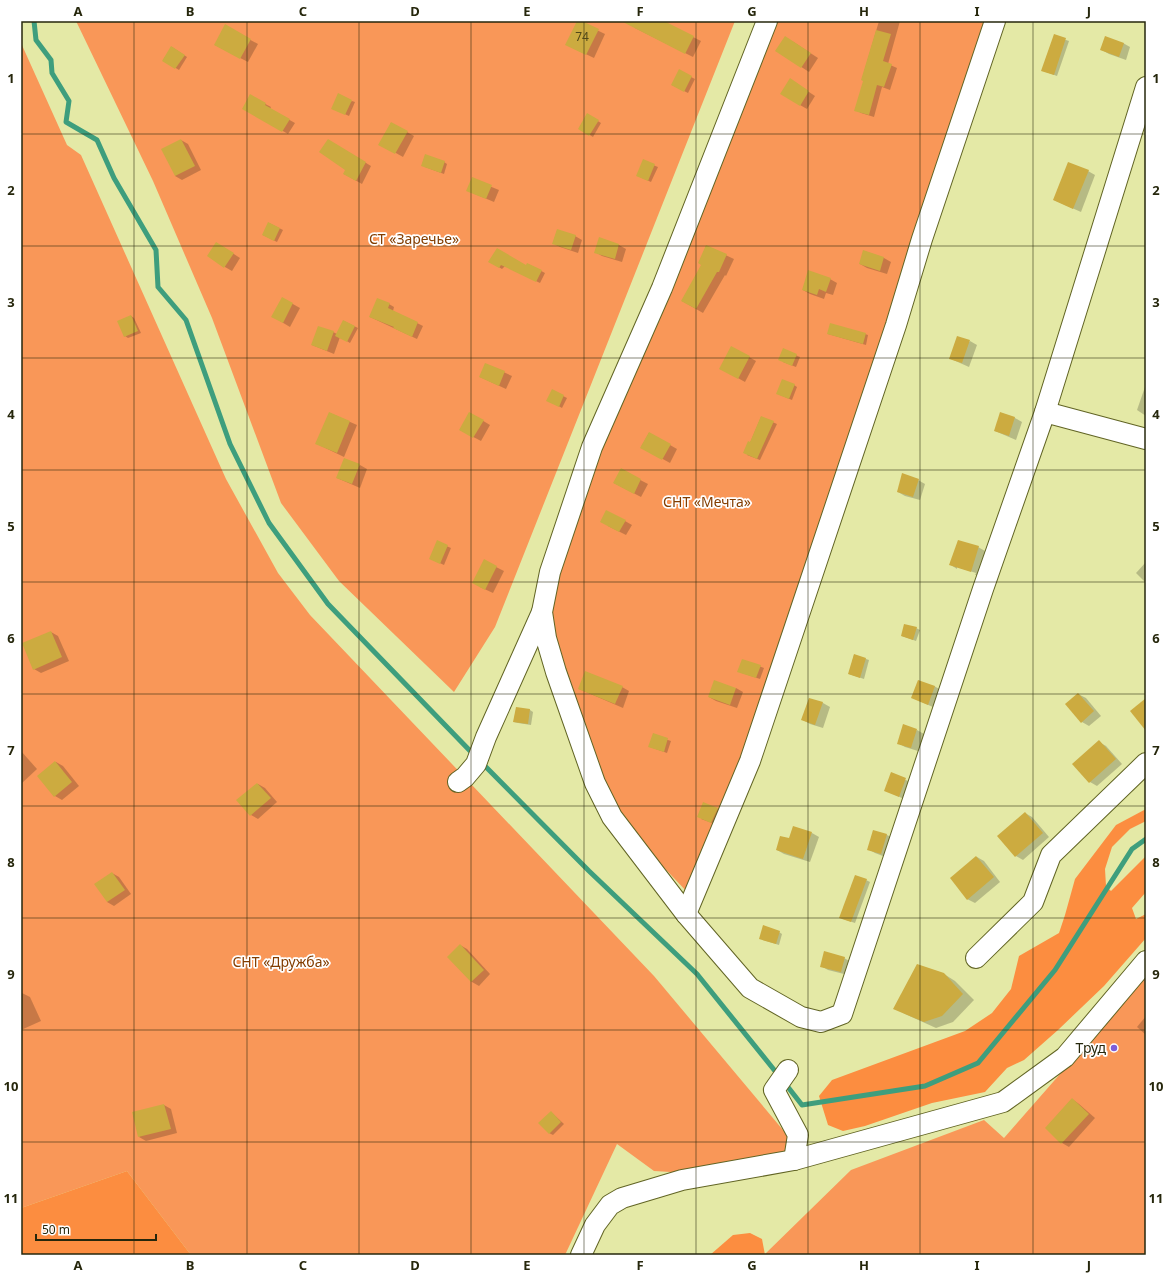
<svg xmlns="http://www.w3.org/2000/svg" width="1167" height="1276" viewBox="0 0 1167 1276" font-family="'Noto Sans',sans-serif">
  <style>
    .green { fill: #f99758 }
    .forest { fill: #fc8d40 }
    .shadow { fill: #0003 }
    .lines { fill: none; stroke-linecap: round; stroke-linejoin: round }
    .stream { stroke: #3e9e7d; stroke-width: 5 }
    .building { fill: #ccab40 }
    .minor-casing { stroke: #616424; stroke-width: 22 }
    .minor { stroke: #fff; stroke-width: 20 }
    .grid { fill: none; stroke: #26270c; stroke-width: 1; stroke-opacity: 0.55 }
    .poi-dot { fill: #7e5ed9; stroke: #fff; stroke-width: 1.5 }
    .labels { text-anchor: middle; stroke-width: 3.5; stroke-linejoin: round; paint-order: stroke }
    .number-label { font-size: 12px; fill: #504819 }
    .park-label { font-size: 14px; fill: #833d00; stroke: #fff }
    .poi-label { font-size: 14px; fill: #26270c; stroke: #fff; text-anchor: end }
    .neatline { fill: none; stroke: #26270c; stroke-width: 1.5 }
    .grid-label { font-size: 13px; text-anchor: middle; font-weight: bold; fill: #26270c }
  </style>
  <rect width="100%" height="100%" fill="#e4e9a6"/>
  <g class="green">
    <path d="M76,21H735L495,627L454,692L339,581L281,503L212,318L153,181Z"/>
    <path d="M772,21H987L760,733L689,894L617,818L550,626L553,589L594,458Z"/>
    <path d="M21,43L67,145L81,155L226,479L278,573L310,615L654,976L788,1136L787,1155L688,1173L654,1171L617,1144L565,1255H191L127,1171L21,1208Z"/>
    <path d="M1146,976V1255H764L851,1170L984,1120L1004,1138Z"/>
  </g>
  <g class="forest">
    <path d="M1146,809V821L1130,829L1112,847L1105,869L1106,886L1111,891L1146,856V892L1132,908L1136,919L1146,914V938L1104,986L1058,1030L1024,1060L1007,1068L985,1092L932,1103L865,1126L843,1131L828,1125L819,1096L832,1080L965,1031L992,1013L1011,989L1019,956L1059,933L1065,915L1075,879L1116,825Z"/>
    <path d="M127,1171L191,1255H21V1208Z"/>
    <path d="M750,1233L762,1239L765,1255H710L733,1235Z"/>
  </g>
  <g class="shadow">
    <path d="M578,21L605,34L594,58L573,48Z"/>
    <path d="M630,21H661L701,41L693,57L635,28Z"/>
    <path d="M879,21H900L888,64L897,68L890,90L882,87L874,117L861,113L856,110L864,81L862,79Z"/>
    <path d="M225,26L258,44L248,62L215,45Z"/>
    <path d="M1054,36L1069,41L1057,76L1046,72Z"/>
    <path d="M792,41L818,58L809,72L777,51Z"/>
    <path d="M1123,43L1130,47L1126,60L1109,54L1102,50Z"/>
    <path d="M172,47L187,57L179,70L163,60Z"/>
    <path d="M679,71L695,79L688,93L672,85Z"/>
    <path d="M797,84L815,96L807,109L800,105Z"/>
    <path d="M250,96L271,107L270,109L295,123L288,134L244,108Z"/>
    <path d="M352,101L355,102L349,116L336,110Z"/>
    <path d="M588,115L601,123L593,137L579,128Z"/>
    <path d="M391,123L414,136L403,157L380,144Z"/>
    <path d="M181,140L188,144L201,170L182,180L175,176Z"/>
    <path d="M328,140L371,166L362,184L344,174L347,170Z"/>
    <path d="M643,161L658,167L651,182L640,177Z"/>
    <path d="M444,162L447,164L444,174L425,167Z"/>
    <path d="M1088,171L1095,175L1081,212L1054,200Z"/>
    <path d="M472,179L499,190L494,202L468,191Z"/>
    <path d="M269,223L283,230L277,242L263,235Z"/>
    <path d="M575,236L582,240L578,253L560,247L553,243Z"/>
    <path d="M600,238L619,245L626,249L622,262L602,256L595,252Z"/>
    <path d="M706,246L734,259L726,276L725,275L703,313L682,301L702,265Z"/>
    <path d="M223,247L240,258L232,271L225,267Z"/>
    <path d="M864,251L884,258L891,262L887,274L867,268L860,264Z"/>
    <path d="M490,262L527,266L528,264L545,273L540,283L505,266L502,269Z"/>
    <path d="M830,279L837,283L833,295L826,293L824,299L810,294L803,290Z"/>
    <path d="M282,298L300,308L290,327L280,321Z"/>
    <path d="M389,304L394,307L393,311L423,326L417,339L370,317Z"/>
    <path d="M131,316L134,318L141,333L128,338L125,336Z"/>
    <path d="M344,321L358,328L350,343L340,337L334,354L312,345L333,332L337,334Z"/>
    <path d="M828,334H865L868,335L866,345Z"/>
    <path d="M970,341L977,345L969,367L951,359Z"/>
    <path d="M784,350L800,357L796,367L783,362Z"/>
    <path d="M749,357L756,361L745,382L727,372Z"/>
    <path d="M486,364L512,376L506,389L480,377Z"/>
    <path d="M1146,384V416L1137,410Z"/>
    <path d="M794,385L797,387L792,400L780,395Z"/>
    <path d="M563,396L567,398L562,408L551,402Z"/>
    <path d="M330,413L357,425L344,457L317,444Z"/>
    <path d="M470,413L490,425L481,441L460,430Z"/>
    <path d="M1001,413L1015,418L1022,422L1016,440L995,431Z"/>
    <path d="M761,417L777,424L760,460L747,455L750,443Z"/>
    <path d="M649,433L677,449L670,463L641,447Z"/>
    <path d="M360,465L367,469L360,488L337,478Z"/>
    <path d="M621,470L648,484L641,497L614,483Z"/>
    <path d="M918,480L925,484L920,500L905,496L898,492Z"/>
    <path d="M625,521L632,525L626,535L608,526Z"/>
    <path d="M437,542L451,548L444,565L433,560Z"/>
    <path d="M978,547L985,551L978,575H975L976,573L957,567V569L951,565Z"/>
    <path d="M484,561L504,571L493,593L480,587Z"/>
    <path d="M1146,562V583L1136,573Z"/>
    <path d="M916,628L920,630L916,641L902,636Z"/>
    <path d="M51,632L58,636L69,661L41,673L34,669Z"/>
    <path d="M854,655L869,660L864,679L849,674Z"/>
    <path d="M743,660L764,668L760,679L742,673Z"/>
    <path d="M934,686L941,690L935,708L913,698Z"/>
    <path d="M622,687L629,691L623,708L579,689Z"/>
    <path d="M736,688L743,692L737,708L716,701L709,697Z"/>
    <path d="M1078,694L1086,698L1101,716L1089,726L1082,722Z"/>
    <path d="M810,699L823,703L830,707L823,728L810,724L803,720Z"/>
    <path d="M517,708L530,710L533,712L531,725L518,723L514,722Z"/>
    <path d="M917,730L924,734L918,751L905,747L898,743Z"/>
    <path d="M653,735L671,741L667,753L650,747Z"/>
    <path d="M1099,742L1106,746L1122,764L1097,786L1090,782L1074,764Z"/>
    <path d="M21,751L37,769L21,784Z"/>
    <path d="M56,762L63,766L79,786L62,800L55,796Z"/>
    <path d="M891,774L913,783L906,800L885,790Z"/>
    <path d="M258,784L265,788L277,802L258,819L251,815Z"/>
    <path d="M717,809L720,811L715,824L701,819Z"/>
    <path d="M1025,813L1032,817L1049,837L1023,860L1016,856L999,836Z"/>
    <path d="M874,831L887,835L894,839L888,858L875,853L868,849Z"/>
    <path d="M812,833L819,837L810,862L784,854L777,850L790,840Z"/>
    <path d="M977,857L984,861L1000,882L975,903L967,899Z"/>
    <path d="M112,873L119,877L131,894L114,906L107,902Z"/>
    <path d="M866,880L870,882L855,923L843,919Z"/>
    <path d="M779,932L782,934L779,945L763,940Z"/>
    <path d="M460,945L467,949L490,974L479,986L472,982L448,957Z"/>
    <path d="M844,958L851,962L848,975L828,970L821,966Z"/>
    <path d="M944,974L955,981L974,1000L953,1022L936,1028L905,1014L894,1008Z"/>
    <path d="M21,993H22L30,997L41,1021L21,1030Z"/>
    <path d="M1146,1016V1035L1137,1027Z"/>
    <path d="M1072,1099L1079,1104L1095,1118L1069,1147L1062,1143L1046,1128Z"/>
    <path d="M164,1105L171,1109L177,1133L146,1141L139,1137Z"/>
    <path d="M551,1112L564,1124L553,1135L549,1133Z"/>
  </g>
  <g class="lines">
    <g class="stream">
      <path d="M34,21L36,40L51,60L52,73L69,101L66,122L97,140L114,178L156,250L158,287L186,320L230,444L269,523L328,604L475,756"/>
      <path d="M482,763L589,871L697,974L779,1076"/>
      <path d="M784,1082L802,1105L925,1086L978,1063L1055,970L1132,849L1146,839"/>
    </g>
  </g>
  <g class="building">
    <path d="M577,21H582L599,29L586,55L565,45Z"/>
    <path d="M621,21H664L694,36L685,54Z"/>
    <path d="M225,24L251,39L240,59L214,45Z"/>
    <path d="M876,30L891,34L883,61L892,64L884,87L877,85L869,115L854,111L863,81L861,80Z"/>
    <path d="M1054,34L1066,38L1054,75L1041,71Z"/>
    <path d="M785,36L811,53L801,68L775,51Z"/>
    <path d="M1105,36L1124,43L1119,57L1100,50Z"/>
    <path d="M171,46L185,55L175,69L162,61Z"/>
    <path d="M679,69L692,76L684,92L671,85Z"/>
    <path d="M790,78L809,91L800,106L780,94Z"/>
    <path d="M338,93L352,100L345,115L331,109Z"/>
    <path d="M250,94L266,103L265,105L290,119L282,132L242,109Z"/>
    <path d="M587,113L599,120L589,136L578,129Z"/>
    <path d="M391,122L408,131L395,154L378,145Z"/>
    <path d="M181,139L195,166L175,176L161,149Z"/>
    <path d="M328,139L366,162L356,181L343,174L345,170L319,152Z"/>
    <path d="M425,154L445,161L441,173L421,166Z"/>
    <path d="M643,159L655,164L648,181L636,176Z"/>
    <path d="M1068,162L1089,170L1073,209L1053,200Z"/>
    <path d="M472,177L492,185L486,199L466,191Z"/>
    <path d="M268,222L280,228L274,241L262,235Z"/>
    <path d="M557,229L576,235L571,250L552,244Z"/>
    <path d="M599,237L619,244L615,259L594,253Z"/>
    <path d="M216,242L234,253L224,268L207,256Z"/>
    <path d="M706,245L727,254L719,272H717L696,309L681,301L701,265L698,263Z"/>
    <path d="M497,248L526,265L527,263L542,270L536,282L501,265L499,268L488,262Z"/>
    <path d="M863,250L884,257L880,271L859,264Z"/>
    <path d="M808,270L831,278L826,292L819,289L817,295L802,290Z"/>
    <path d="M282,297L293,303L283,323L271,317Z"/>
    <path d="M377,298L390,303L388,308L418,322L412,337L393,328L394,327L369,317Z"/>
    <path d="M131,315L138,331L124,337L117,321Z"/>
    <path d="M343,320L355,326L347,342L335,336Z"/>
    <path d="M830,323L866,333L863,344L827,334Z"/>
    <path d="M318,326L334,331L327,351L311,345Z"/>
    <path d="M957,336L970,340L962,363L949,359Z"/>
    <path d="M731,346L750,356L738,379L719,369Z"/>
    <path d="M783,348L797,354L792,366L778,360Z"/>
    <path d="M485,363L505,371L499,386L479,377Z"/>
    <path d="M782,379L795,384L789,399L776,394Z"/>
    <path d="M552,389L564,395L559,407L546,401Z"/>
    <path d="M329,412L350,421L337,453L315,444Z"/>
    <path d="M469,412L484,420L473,438L459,430Z"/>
    <path d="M1000,412L1015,417L1009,436L994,431Z"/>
    <path d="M761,416L774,421L757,459L743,453L748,441L750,442Z"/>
    <path d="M649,432L671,444L662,460L640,448Z"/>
    <path d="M344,458L360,464L352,484L336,478Z"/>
    <path d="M621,468L641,479L634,494L613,483Z"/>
    <path d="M902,473L919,479L913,497L897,492Z"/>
    <path d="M606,510L626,520L619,532L600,522Z"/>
    <path d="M437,540L448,545L440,564L429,559Z"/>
    <path d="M958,540L979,546L971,572L949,565Z"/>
    <path d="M484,559L497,566L485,590L472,583Z"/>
    <path d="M904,624L917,627L913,640L901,636Z"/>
    <path d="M51,631L62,657L33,670L22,643Z"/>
    <path d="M854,654L866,658L860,678L848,674Z"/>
    <path d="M742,659L761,665L756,678L737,672Z"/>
    <path d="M585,671L623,686L615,704L578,689Z"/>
    <path d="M714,680L736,688L730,705L708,697Z"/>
    <path d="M918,680L935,686L928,705L911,698Z"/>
    <path d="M1078,693L1094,711L1081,723L1065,704Z"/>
    <path d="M809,698L823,702L815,725L801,720Z"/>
    <path d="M1146,698V731L1130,711Z"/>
    <path d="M516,707L530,709L528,724L513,722Z"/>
    <path d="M903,724L917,729L911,748L897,744Z"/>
    <path d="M653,733L668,738L664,752L648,747Z"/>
    <path d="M1099,740L1116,759L1089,783L1072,764Z"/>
    <path d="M55,761L72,782L54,797L37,776Z"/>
    <path d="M891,772L906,778L899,797L884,791Z"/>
    <path d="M257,783L271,798L250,816L236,800Z"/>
    <path d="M703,802L718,808L711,823L697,817Z"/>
    <path d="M1025,812L1043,833L1015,857L997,836Z"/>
    <path d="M793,826L812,832L803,859L776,850L780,836L789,838Z"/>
    <path d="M873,830L887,834L881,854L867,850Z"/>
    <path d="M976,856L994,877L967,900L950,878Z"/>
    <path d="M112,872L125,890L107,902L94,884Z"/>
    <path d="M855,875L867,879L851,922L839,918Z"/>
    <path d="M763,925L780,931L776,944L759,939Z"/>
    <path d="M460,944L484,970L471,982L447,957Z"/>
    <path d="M824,951L845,957L841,972L820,967Z"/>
    <path d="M917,964L944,973L963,994L942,1016L924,1022L893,1009Z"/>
    <path d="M1072,1098L1089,1114L1061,1144L1045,1128Z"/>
    <path d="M164,1104L171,1129L138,1137L132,1112Z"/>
    <path d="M551,1111L561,1122L549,1134L538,1123Z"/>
  </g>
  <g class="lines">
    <defs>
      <g id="minor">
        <path d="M767,21L662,288L592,447L550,572L542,612L546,638L556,672L595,783L612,817L686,914L750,988L801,1017L821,1022L842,1014L983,589L1045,412L1146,87"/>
        <path d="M1045,412L1146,439"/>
        <path d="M458,782L465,777L476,764L486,737L542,612"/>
        <path d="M686,914L750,761L896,325L922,239L995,21"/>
        <path d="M976,958L1033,902L1051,855L1146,763"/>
        <path d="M788,1070L774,1090L798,1135L794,1160"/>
        <path d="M581,1255L595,1225L610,1205L622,1198L682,1180L794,1160L1003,1102L1065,1057L1146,961"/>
      </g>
    </defs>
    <use href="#minor" class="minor-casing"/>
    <use href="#minor" class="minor"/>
  </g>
  <path class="grid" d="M134,21V1255M247,21V1255M359,21V1255M471,21V1255M584,21V1255M696,21V1255M808,21V1255M920,21V1255M1033,21V1255M21,134H1146M21,246H1146M21,358H1146M21,470H1146M21,582H1146M21,694H1146M21,806H1146M21,918H1146M21,1030H1146M21,1142H1146"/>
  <circle class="poi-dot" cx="1114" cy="1048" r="4"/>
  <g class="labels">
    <g class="number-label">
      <text x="582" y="41">74</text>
    </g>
    <g class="park-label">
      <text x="414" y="244">СТ «Заречье»</text>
      <text x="707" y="507">СНТ «Мечта»</text>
      <text x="281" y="967">СНТ «Дружба»</text>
    </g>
    <g class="poi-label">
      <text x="1106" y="1053">Труд</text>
    </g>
  </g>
  <rect width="1167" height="1276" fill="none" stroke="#ffffff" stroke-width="44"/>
  <path d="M36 1234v6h120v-6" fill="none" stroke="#26270c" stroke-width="2"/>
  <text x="42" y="1234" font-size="12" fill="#26270c" stroke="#ffffff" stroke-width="3" paint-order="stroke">50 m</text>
  <rect x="22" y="22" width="1123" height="1232" class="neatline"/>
  <g class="grid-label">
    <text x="78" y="16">A</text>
    <text x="190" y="16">B</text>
    <text x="303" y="16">C</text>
    <text x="415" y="16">D</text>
    <text x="527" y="16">E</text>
    <text x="640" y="16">F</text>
    <text x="752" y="16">G</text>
    <text x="864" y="16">H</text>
    <text x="977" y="16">I</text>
    <text x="1089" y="16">J</text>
    <text x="11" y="83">1</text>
    <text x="1156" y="83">1</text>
    <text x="11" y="195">2</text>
    <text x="1156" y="195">2</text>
    <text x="11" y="307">3</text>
    <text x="1156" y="307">3</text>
    <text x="11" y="419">4</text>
    <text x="1156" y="419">4</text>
    <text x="11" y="531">5</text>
    <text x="1156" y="531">5</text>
    <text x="11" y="643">6</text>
    <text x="1156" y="643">6</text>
    <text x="11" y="755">7</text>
    <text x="1156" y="755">7</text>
    <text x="11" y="867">8</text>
    <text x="1156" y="867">8</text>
    <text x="11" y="979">9</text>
    <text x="1156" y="979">9</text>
    <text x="11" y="1091">10</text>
    <text x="1156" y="1091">10</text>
    <text x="11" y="1203">11</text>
    <text x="1156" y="1203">11</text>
    <text x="78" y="1270">A</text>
    <text x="190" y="1270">B</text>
    <text x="303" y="1270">C</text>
    <text x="415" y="1270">D</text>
    <text x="527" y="1270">E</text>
    <text x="640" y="1270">F</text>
    <text x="752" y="1270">G</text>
    <text x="864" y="1270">H</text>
    <text x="977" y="1270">I</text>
    <text x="1089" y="1270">J</text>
  </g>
</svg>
